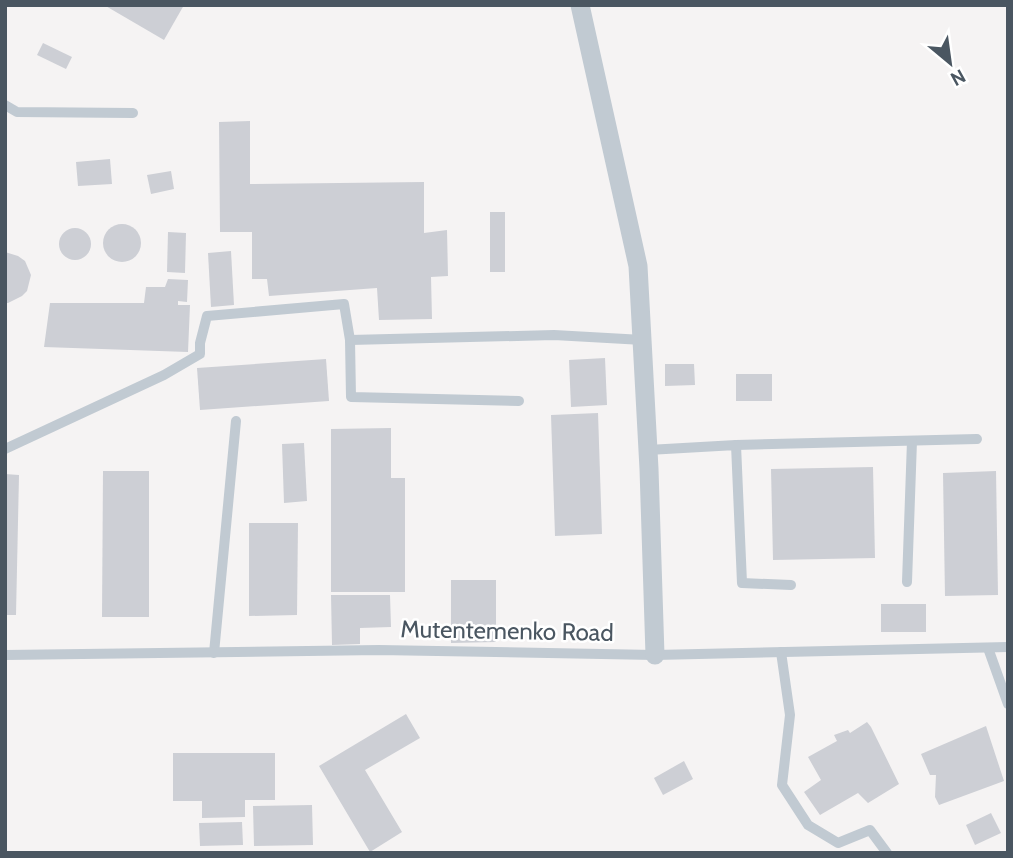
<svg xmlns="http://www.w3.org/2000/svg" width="1013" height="858" viewBox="0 0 1013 858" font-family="Cabin,sans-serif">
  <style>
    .building { fill: #cdcfd5 }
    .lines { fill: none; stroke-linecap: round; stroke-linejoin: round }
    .lane { stroke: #c1cad2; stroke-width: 10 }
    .street { stroke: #c1cad2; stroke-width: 19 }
    .labels { text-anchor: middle; stroke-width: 5; stroke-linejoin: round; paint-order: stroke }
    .street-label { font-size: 24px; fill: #4a5661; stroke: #fff }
  </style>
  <rect width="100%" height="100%" fill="#f5f3f3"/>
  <g class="building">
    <path d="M104,5H184L164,40Z"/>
    <path d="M43,43L72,57L66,69L37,55Z"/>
    <path d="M250,121V184L424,182V233L447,230L448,276L431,277L432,319L379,320L377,288L269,296L267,279H252V232H220L219,122Z"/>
    <path d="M110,159L112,184L78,186L76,162Z"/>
    <path d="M171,171L174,189L151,194L147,175Z"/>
    <rect x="490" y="212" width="15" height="60"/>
    <circle cx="122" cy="243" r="19"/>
    <circle cx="75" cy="244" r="16"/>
    <path d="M168,232L186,233L185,273L167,272Z"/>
    <path d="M231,251L234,305L211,307L208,253Z"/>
    <path d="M5,252L18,256L25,261L31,275L27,291L22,296L8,303H5Z"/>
    <path d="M168,279L188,280L187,302L178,301V305H190L188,352L44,347L50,303H144L146,287H165Z"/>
    <path d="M605,358L607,405L571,407L569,360Z"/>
    <path d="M326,359L329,401L200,410L197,368Z"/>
    <path d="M665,364H694L695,385L665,386Z"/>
    <rect x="736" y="374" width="36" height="27"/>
    <path d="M598,413L602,534L555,536L551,415Z"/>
    <path d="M391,428V478H405V592H331V429Z"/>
    <path d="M304,443L307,501L284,503L282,444Z"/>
    <path d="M873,467L875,558L773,560L771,469Z"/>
    <path d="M103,471H149V617H102Z"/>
    <path d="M996,471L998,595L945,596L943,473Z"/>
    <path d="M5,474L19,475L16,615H5Z"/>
    <path d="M249,523H298L297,615L249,616Z"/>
    <path d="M451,580H496V642L451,643Z"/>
    <path d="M331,595H390L391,627L360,628V644L332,645Z"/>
    <rect x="881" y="604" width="45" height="28"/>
    <path d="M406,714L420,738L365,770L402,832L370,852L319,766Z"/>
    <path d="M867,722L871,727L899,784L868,803L858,793L820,815L804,792L821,780L808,757L837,741L834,735L848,730L850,733Z"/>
    <path d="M986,726L1004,781L939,805L935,797L936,775H930L921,754Z"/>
    <path d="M173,753H275V800H245V817L202,818V801H173Z"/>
    <path d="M684,761L693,779L663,795L654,778Z"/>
    <path d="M312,805L313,845L254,846L253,806Z"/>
    <path d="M991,813L1001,833L975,845L966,825Z"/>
    <path d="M242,822L243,845L200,846L199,823Z"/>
  </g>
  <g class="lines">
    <g class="lane">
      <path d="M5,105L17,112L133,113"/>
      <path d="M350,340L351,397L519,401"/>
      <path d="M736,445L977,439"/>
      <path d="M5,449L164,375L200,354V343L207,316L344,304L350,340L554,335L643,340"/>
      <path d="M648,450L736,445L742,583L791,585"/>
      <path d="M907,582L912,441"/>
      <path d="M988,648L1008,704"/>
      <path d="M781,652L790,715L782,785L808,825L838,843L870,830L887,853"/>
      <path d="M214,653L236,421"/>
      <path d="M5,655L379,650L655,655L1008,647"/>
    </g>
    <path class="street" d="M580,5L638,266L649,469L655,655"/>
  </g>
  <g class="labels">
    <g class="street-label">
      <text transform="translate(507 631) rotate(1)" y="8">Mutentemenko Road</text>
    </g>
  </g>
  <rect width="1013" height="858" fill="none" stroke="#4a5661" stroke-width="14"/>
  <g transform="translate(950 63) rotate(151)" stroke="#ffffff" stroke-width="5" paint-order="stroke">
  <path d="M0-5L12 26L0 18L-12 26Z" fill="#4a5661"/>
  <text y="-10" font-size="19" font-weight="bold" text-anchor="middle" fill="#4a5661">N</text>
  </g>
</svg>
